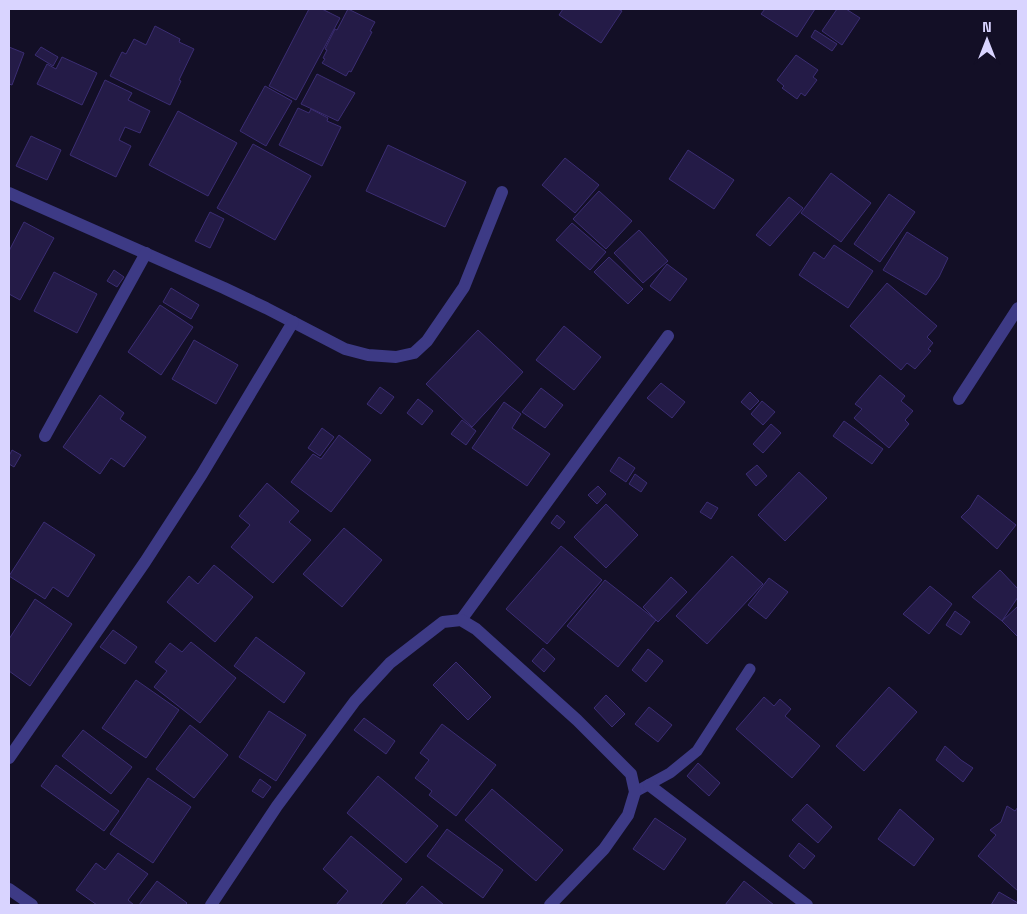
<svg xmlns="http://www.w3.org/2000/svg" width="1027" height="914" viewBox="0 0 1027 914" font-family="'Space Grotesk',sans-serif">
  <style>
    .building { fill: #241b47; stroke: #3b2d73 }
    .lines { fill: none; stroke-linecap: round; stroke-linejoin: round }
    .service { stroke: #3d3a85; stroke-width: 11 }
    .minor { stroke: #3d3a85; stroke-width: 12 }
  </style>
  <rect width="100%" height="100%" fill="#130f26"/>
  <g class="building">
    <path d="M309,9H322L340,18L296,100L269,86Z"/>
    <path d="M348,9L375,22L370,31L372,32L351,72L349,71L346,76L322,63L325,59L323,58L327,50L325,49L335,29L337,30Z"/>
    <path d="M563,9H618L622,11L601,43L559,15Z"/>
    <path d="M765,9H815L797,37L761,14Z"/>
    <path d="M837,9H846L860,18L842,45L822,31Z"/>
    <path d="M155,26L180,39L179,42L194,49L179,80L181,81L170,105L110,76L122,52L126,54L134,39L146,45Z"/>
    <path d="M815,30L837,44L832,51L811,37Z"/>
    <path d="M9,47L24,53L12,85L9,84Z"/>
    <path d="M41,47L58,57L53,66L35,55Z"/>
    <path d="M796,55L818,70L813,77L817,80L805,96L801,93L797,99L782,88L784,86L777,80Z"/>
    <path d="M62,57L97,73L82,105L37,84L47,64L56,69Z"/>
    <path d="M317,74L355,93L338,121L301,104Z"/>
    <path d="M105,80L132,93L128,100L150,111L140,133L125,127L119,140L131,146L116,177L70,155Z"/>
    <path d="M265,86L292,101L266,146L240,131Z"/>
    <path d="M298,108L309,113L311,109L328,118L327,121L341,127L322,166L279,145Z"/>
    <path d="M178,111L237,143L208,196L149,165Z"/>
    <path d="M31,136L61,150L47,180L16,166Z"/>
    <path d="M253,144L311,176L275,240L217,208Z"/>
    <path d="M388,145L466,182L445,227L366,191Z"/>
    <path d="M688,150L734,180L714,209L669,179Z"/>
    <path d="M565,158L599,185L575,213L542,185Z"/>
    <path d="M831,173L871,203L841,242L801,213Z"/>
    <path d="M599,191L632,221L606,249L573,219Z"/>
    <path d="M889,194L915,212L880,262L854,244Z"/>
    <path d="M789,197L803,208L770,246L756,235Z"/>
    <path d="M210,212L224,219L210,248L195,241Z"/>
    <path d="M24,222L54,238L20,300L9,294V251Z"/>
    <path d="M572,223L606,252L590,270L556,240Z"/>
    <path d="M639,230L668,261L643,283L614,253Z"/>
    <path d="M907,232L948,258L939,277L926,295L883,270Z"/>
    <path d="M834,245L873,271L848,308L799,275L814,252L824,259Z"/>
    <path d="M609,257L643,289L628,304L594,272Z"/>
    <path d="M667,264L687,279L670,301L650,286Z"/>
    <path d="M114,270L124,277L117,287L107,281Z"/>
    <path d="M54,272L97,294L77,333L34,311Z"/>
    <path d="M887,283L937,326L927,337L933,343L928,349L931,351L915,369L907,363L901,370L850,326Z"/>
    <path d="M171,288L199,305L191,319L163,302Z"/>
    <path d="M160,305L193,327L161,375L128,352Z"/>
    <path d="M564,326L601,357L574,390L536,360Z"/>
    <path d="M478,330L523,372L472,427L426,384Z"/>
    <path d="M194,340L238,365L216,404L172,379Z"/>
    <path d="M880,375L905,396L901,401L913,411L905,420L909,424L889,448L854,418L862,409L855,404Z"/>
    <path d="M661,383L685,402L672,418L647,398Z"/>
    <path d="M380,387L394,397L381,414L367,404Z"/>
    <path d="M541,388L563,405L545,428L522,412Z"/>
    <path d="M750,392L759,401L750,410L741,402Z"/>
    <path d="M100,395L124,413L120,419L146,437L124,467L111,458L100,474L63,447Z"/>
    <path d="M418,399L433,411L422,425L407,413Z"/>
    <path d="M762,401L775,412L763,425L751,414Z"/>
    <path d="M504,402L521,414L512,428L550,454L527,486L472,448Z"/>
    <path d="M462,420L476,431L466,445L451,434Z"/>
    <path d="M844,421L883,449L872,464L833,436Z"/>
    <path d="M771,424L781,433L763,453L753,444Z"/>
    <path d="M322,428L334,437L320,456L308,448Z"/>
    <path d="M339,435L371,460L331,512L291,482L313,454L321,459Z"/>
    <path d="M12,450L21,455L14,467L9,464V456Z"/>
    <path d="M619,457L635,468L626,482L610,471Z"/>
    <path d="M757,465L767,476L756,486L746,474Z"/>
    <path d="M799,472L827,498L785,541L758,515Z"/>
    <path d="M635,474L647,483L641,492L629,484Z"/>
    <path d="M267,483L299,511L289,522L311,540L273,583L231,547L250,525L239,516Z"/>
    <path d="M598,486L606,494L597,504L588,495Z"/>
    <path d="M978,495L1016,525L997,549L961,517L970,508Z"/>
    <path d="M707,502L718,508L711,519L700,512Z"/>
    <path d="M606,504L638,535L606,568L574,537Z"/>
    <path d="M557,515L565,522L559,529L551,523Z"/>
    <path d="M44,522L95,555L68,597L53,587L45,599L9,576Z"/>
    <path d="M344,528L382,560L342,607L303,574Z"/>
    <path d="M561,546L602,580L547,644L506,609Z"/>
    <path d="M732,556L763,584L707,644L676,616Z"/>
    <path d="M214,565L253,597L215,642L167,602L189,576L198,584Z"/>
    <path d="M1000,570L1018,589V597L1002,621L972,597Z"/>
    <path d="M671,577L687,592L658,622L643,607Z"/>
    <path d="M769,578L788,592L766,619L748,605Z"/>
    <path d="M605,580L656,620L618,667L567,626Z"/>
    <path d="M930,586L952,604L929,634L903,614Z"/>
    <path d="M35,599L72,624L30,686L9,671V639Z"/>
    <path d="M1017,607H1018V637L1002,621Z"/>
    <path d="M955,611L970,622L961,635L946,625Z"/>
    <path d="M113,630L137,647L125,664L100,647Z"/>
    <path d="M256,637L305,673L284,703L234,666Z"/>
    <path d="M191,642L236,678L200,723L154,687L167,671L155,662L170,643L182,652Z"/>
    <path d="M543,648L555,659L544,672L532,661Z"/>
    <path d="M648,649L663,661L646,682L632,670Z"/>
    <path d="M456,662L491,697L468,720L433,685Z"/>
    <path d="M136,680L179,710L146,758L102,728Z"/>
    <path d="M889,687L917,712L864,771L836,746Z"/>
    <path d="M606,695L625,714L612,727L594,708Z"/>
    <path d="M764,697L774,706L780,699L791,709L785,716L820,746L792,778L736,729Z"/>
    <path d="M649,707L672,725L658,742L635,724Z"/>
    <path d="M269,711L306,735L276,781L239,757Z"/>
    <path d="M364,718L395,741L386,754L354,730Z"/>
    <path d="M442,724L496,765L456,816L429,795L432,791L415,778L429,760L420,753Z"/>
    <path d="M190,725L228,755L194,798L156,769Z"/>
    <path d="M83,730L132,767L111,794L62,756Z"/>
    <path d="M945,746L961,760L973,768L963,782L936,760Z"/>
    <path d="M698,763L720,783L709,796L687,776Z"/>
    <path d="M56,765L119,811L104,831L41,786Z"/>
    <path d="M378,776L438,826L406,863L347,813Z"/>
    <path d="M148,778L191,807L153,863L110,834Z"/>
    <path d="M260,779L271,787L263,798L252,791Z"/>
    <path d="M492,789L563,850L536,881L465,820Z"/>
    <path d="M807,804L832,827L818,843L792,820Z"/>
    <path d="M1007,806L1015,811L1018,807V891L978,856L996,835L990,830L1001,822Z"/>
    <path d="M900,809L934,839L914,866L878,839Z"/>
    <path d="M655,818L686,839L664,870L633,849Z"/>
    <path d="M447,829L503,870L483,898L427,856Z"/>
    <path d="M351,836L402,879L380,905H336L348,891L323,869Z"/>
    <path d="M799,843L815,856L804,869L789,856Z"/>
    <path d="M118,853L148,874L128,900L134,905H97L76,890L96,863L105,870Z"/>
    <path d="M157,881L187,903L185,905H139Z"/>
    <path d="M744,881L774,905H725Z"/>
    <path d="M422,886L444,905H405Z"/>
    <path d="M999,892L1018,903V905H991Z"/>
  </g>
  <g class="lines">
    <path class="service" d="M635,792L670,773L697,751L750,669"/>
    <g class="minor">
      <path d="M9,193L224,288L266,308L345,349L368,355L396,357L414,353L427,341L464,287L502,192"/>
      <path d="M959,399L1018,308"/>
      <path d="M45,436L146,253"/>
      <path d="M461,620L668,336"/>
      <path d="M9,758L145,562L202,474L293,322"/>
      <path d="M649,785L807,905"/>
      <path d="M9,889L32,905"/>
      <path d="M211,905L277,806L355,701L390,663L443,622L461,620L476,629L577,720L631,774L635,792L628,815L604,849L550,905"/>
    </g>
  </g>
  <rect width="1027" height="914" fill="none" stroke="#d9d4ff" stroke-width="20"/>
  <g transform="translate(987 40)" stroke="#130f26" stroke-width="4" paint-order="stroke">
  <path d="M0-4L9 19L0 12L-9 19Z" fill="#d9d4ff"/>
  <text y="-8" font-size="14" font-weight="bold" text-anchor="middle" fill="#d9d4ff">N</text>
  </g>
</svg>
